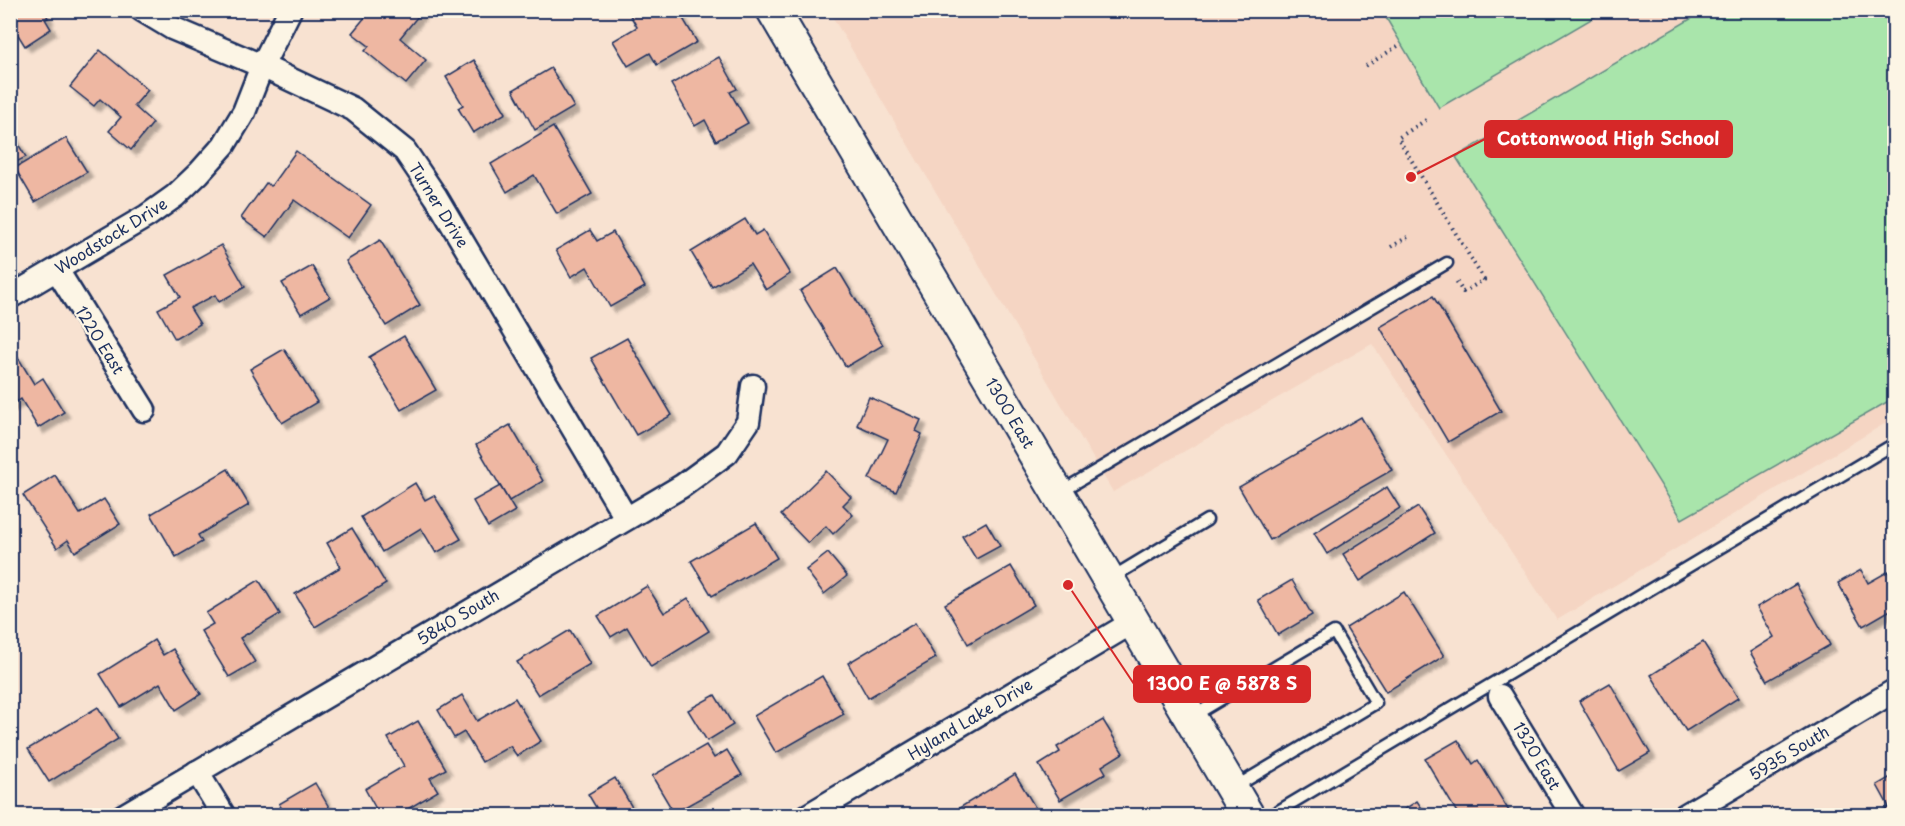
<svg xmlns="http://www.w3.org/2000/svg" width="1905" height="826" viewBox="0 0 1905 826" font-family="'Playpen Sans',sans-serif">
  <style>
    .built { fill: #f5d5c3 }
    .green { fill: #a9e5ab; stroke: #628a84; stroke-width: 1.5 }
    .building { fill: #eeb7a2; stroke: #1b2f5e; stroke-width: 1.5; filter: url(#shadow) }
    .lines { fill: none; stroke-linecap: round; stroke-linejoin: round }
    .service-casing { stroke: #1b2f5e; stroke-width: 15 }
    .minor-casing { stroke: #1b2f5e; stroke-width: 27 }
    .secondary-casing { stroke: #1b2f5e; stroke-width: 36 }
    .path { stroke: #1b2f5e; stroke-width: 4; stroke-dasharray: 1.5 4.5; stroke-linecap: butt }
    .service { stroke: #fcf5e5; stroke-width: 10 }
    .minor { stroke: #fcf5e5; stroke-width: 22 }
    .secondary { stroke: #fcf5e5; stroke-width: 32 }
    .labels { text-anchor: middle; stroke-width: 4.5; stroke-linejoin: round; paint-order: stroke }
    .street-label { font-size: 16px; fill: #1b2f5e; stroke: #fcf5e5 }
    .leader { fill: none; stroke: #d62828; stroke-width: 2 }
    .callout-dot { fill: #d62828; stroke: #fcf5e5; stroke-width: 2 }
    .callout { fill: #d62828; stroke: #d62828; stroke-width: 2 }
    .callout-label { font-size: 18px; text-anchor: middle; font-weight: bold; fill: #fff }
  </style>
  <defs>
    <filter id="shadow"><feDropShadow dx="5.5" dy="5.5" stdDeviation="1.5" flood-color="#0004"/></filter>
  </defs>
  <rect width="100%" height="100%" fill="#f8e2d1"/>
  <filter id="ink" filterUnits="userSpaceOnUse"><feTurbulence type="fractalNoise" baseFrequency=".0167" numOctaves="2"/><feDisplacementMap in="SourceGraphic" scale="12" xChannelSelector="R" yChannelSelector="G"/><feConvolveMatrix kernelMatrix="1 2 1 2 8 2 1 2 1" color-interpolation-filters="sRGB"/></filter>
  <g filter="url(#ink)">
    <path class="built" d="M829,11H1894V418L1557,620L1372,344L1113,492Z"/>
    <g class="green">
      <path d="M1382,11H1605L1439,108Z"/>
      <path d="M1704,11H1894V398L1682,519L1456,157Z"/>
    </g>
    <g class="building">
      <path d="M10,10H44L48,18L45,19L51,29L25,46L10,22Z"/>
      <path d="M371,10H423L400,38L426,60L406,84L365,51L369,46L352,33Z"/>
      <path d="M638,10H678L697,42L657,65L650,53L628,66L613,41L637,27L630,15Z"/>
      <path d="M100,50L148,90L134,106L153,123L131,150L109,131L121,117L100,99L94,106L70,87Z"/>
      <path d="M719,57L737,89L730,92L748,123L716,141L705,120L695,126L671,84Z"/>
      <path d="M474,60L506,113L473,133L458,108L463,105L446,77Z"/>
      <path d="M551,68L574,107L535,130L513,90Z"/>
      <path d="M553,127L592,194L557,214L534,175L507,192L491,164Z"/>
      <path d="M10,131L26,157L10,165Z"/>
      <path d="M66,138L87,172L35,202L15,168Z"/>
      <path d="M296,151L371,205L348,238L294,200L267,237L241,218L266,183L271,186Z"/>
      <path d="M745,219L755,235L763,230L790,274L766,290L750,264L712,287L691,252Z"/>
      <path d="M590,230L597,241L613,232L645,287L610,307L587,267L571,277L556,250Z"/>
      <path d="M380,240L420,305L386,326L346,261Z"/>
      <path d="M221,245L245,287L219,302L215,295L190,308L200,324L175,339L158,309L180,297L167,275Z"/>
      <path d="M312,266L330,297L301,314L282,283Z"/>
      <path d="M837,268L883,345L846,367L800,291Z"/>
      <path d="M1433,296L1501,411L1448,442L1380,327Z"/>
      <path d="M404,336L436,390L401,410L369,357Z"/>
      <path d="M627,338L672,415L636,435L591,358Z"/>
      <path d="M284,349L317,402L282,423L250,369Z"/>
      <path d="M16,354L34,384L43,378L64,412L38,428L21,399L10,406V358Z"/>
      <path d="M869,397L921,420L916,431L922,434L896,492L869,479L888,439L857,425Z"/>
      <path d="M1361,417L1392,470L1270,540L1239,487Z"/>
      <path d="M510,425L543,481L509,501L476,445Z"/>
      <path d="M228,469L249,505L198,535L202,542L176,557L151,514Z"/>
      <path d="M826,471L851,497L843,505L853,515L833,534L826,526L808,543L781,515Z"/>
      <path d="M55,475L80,514L104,499L120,524L75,552L68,540L57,548L23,495Z"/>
      <path d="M415,483L425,500L434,495L461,539L436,553L421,528L382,552L361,517Z"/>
      <path d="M500,486L515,511L488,527L473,501Z"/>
      <path d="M1387,487L1400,508L1327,554L1314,533Z"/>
      <path d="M1418,507L1435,533L1360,581L1343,554Z"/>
      <path d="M986,522L1000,546L976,559L962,536Z"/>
      <path d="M756,523L777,558L712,596L691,561Z"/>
      <path d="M352,528L386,584L315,627L295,594L341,567L327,543Z"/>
      <path d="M828,553L847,576L824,594L806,570Z"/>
      <path d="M1011,566L1034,605L968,644L945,604Z"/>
      <path d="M1861,570L1868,583L1889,571L1894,581V608L1863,626L1838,583Z"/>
      <path d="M259,580L280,614L240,638L255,662L229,677L201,631L213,624L206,613Z"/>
      <path d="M1292,580L1312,615L1278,635L1258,600Z"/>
      <path d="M1796,584L1830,645L1767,681L1750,652L1774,637L1757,607Z"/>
      <path d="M647,586L664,613L688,598L709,631L651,667L627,627L611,637L598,616Z"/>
      <path d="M1404,592L1444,656L1386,692L1346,628Z"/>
      <path d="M915,623L936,658L868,698L848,663Z"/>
      <path d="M570,630L590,664L538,695L517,662Z"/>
      <path d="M154,640L163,655L173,649L201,694L176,710L160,683L121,707L100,674Z"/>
      <path d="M1703,642L1738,698L1686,731L1651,675Z"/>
      <path d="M822,676L844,714L776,753L754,716Z"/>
      <path d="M1610,683L1650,753L1619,771L1579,701Z"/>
      <path d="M462,695L477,721L515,698L541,741L517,756L510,746L482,762L464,732L454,738L438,710Z"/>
      <path d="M715,695L733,725L707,741L688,710Z"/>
      <path d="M98,707L118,739L49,782L28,749Z"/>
      <path d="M1103,720L1123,753L1102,766L1106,773L1060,800L1039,765L1060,752L1057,747Z"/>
      <path d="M418,721L446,769L430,778L438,791L396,816H380L365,789L404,766L388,738Z"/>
      <path d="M1458,740L1473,764L1478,760L1512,816H1459L1425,759Z"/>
      <path d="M706,745L714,758L727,750L742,775L674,813L652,776Z"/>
      <path d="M1015,774L1035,807L1020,816H946Z"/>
      <path d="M1894,775V816H1884L1881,811L1889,807L1877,785Z"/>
      <path d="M615,778L637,816H586L597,809L588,794Z"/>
      <path d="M315,783L334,816H286L279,804Z"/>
      <path d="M1417,801L1427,816H1394Z"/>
    </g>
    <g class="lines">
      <defs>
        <g id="service">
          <path d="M783,20L799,10"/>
          <path d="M1060,492L1447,263"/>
          <path d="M1111,578L1207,520"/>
          <path d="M1193,716L1334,632L1376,703L1235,787"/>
          <path d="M1270,816L1894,444"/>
        </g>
        <g id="minor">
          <path d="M142,10L172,28L262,66L353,109L405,151L436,197L626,518"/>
          <path d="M57,270L144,410"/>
          <path d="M10,297L147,216L175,196L199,173L224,145L244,112L262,66L290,10"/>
          <path d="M1500,696L1573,816"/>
          <path d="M197,772L224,816"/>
          <path d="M123,816L682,486L727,453L748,422L753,386"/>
          <path d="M807,816L1133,622"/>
          <path d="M1684,816L1894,691"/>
        </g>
        <path id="secondary" d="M773,10L1248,816"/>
      </defs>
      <use href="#service" class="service-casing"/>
      <use href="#minor" class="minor-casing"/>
      <use href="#secondary" class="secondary-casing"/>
      <g class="path">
        <path d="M1366,66L1401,44"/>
        <path d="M1426,120L1398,138L1484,280L1463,292L1455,279"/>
        <path d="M1391,247L1411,235"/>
      </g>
      <use href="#service" class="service"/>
      <use href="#minor" class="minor"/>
      <use href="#secondary" class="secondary"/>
    </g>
  </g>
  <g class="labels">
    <g class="street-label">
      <text transform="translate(439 205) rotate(58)" y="6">Turner Drive</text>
      <text transform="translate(111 236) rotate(-32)" y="6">Woodstock Drive</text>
      <text transform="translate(100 340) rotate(58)" y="6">1220 East</text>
      <text transform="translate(1010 413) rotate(59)" y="6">1300 East</text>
      <text transform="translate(458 617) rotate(-31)" y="6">5840 South</text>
      <text transform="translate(970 719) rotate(-31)" y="6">Hyland Lake Drive</text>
      <text transform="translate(1789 753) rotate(-31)" y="6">5935 South</text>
      <text transform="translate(1537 756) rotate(59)" y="6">1320 East</text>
    </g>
  </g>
  <path class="leader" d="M1411 177L1485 139M1068 585L1134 684"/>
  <g class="callout-dot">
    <circle cx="1411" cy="177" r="6"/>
    <circle cx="1068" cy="585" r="6"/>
  </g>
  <g class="callout">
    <rect x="1485" y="121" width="247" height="36" rx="6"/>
    <rect x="1134" y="666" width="176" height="36" rx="6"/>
  </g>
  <g class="callout-label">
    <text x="1608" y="145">Cottonwood High School</text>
    <text x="1222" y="690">1300 E @ 5878 S</text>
  </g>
  <rect width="1905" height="826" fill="none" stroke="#fcf5e5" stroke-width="36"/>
  <rect x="18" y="18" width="1869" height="790" fill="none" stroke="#1b2f5e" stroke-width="2" filter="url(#ink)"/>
</svg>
